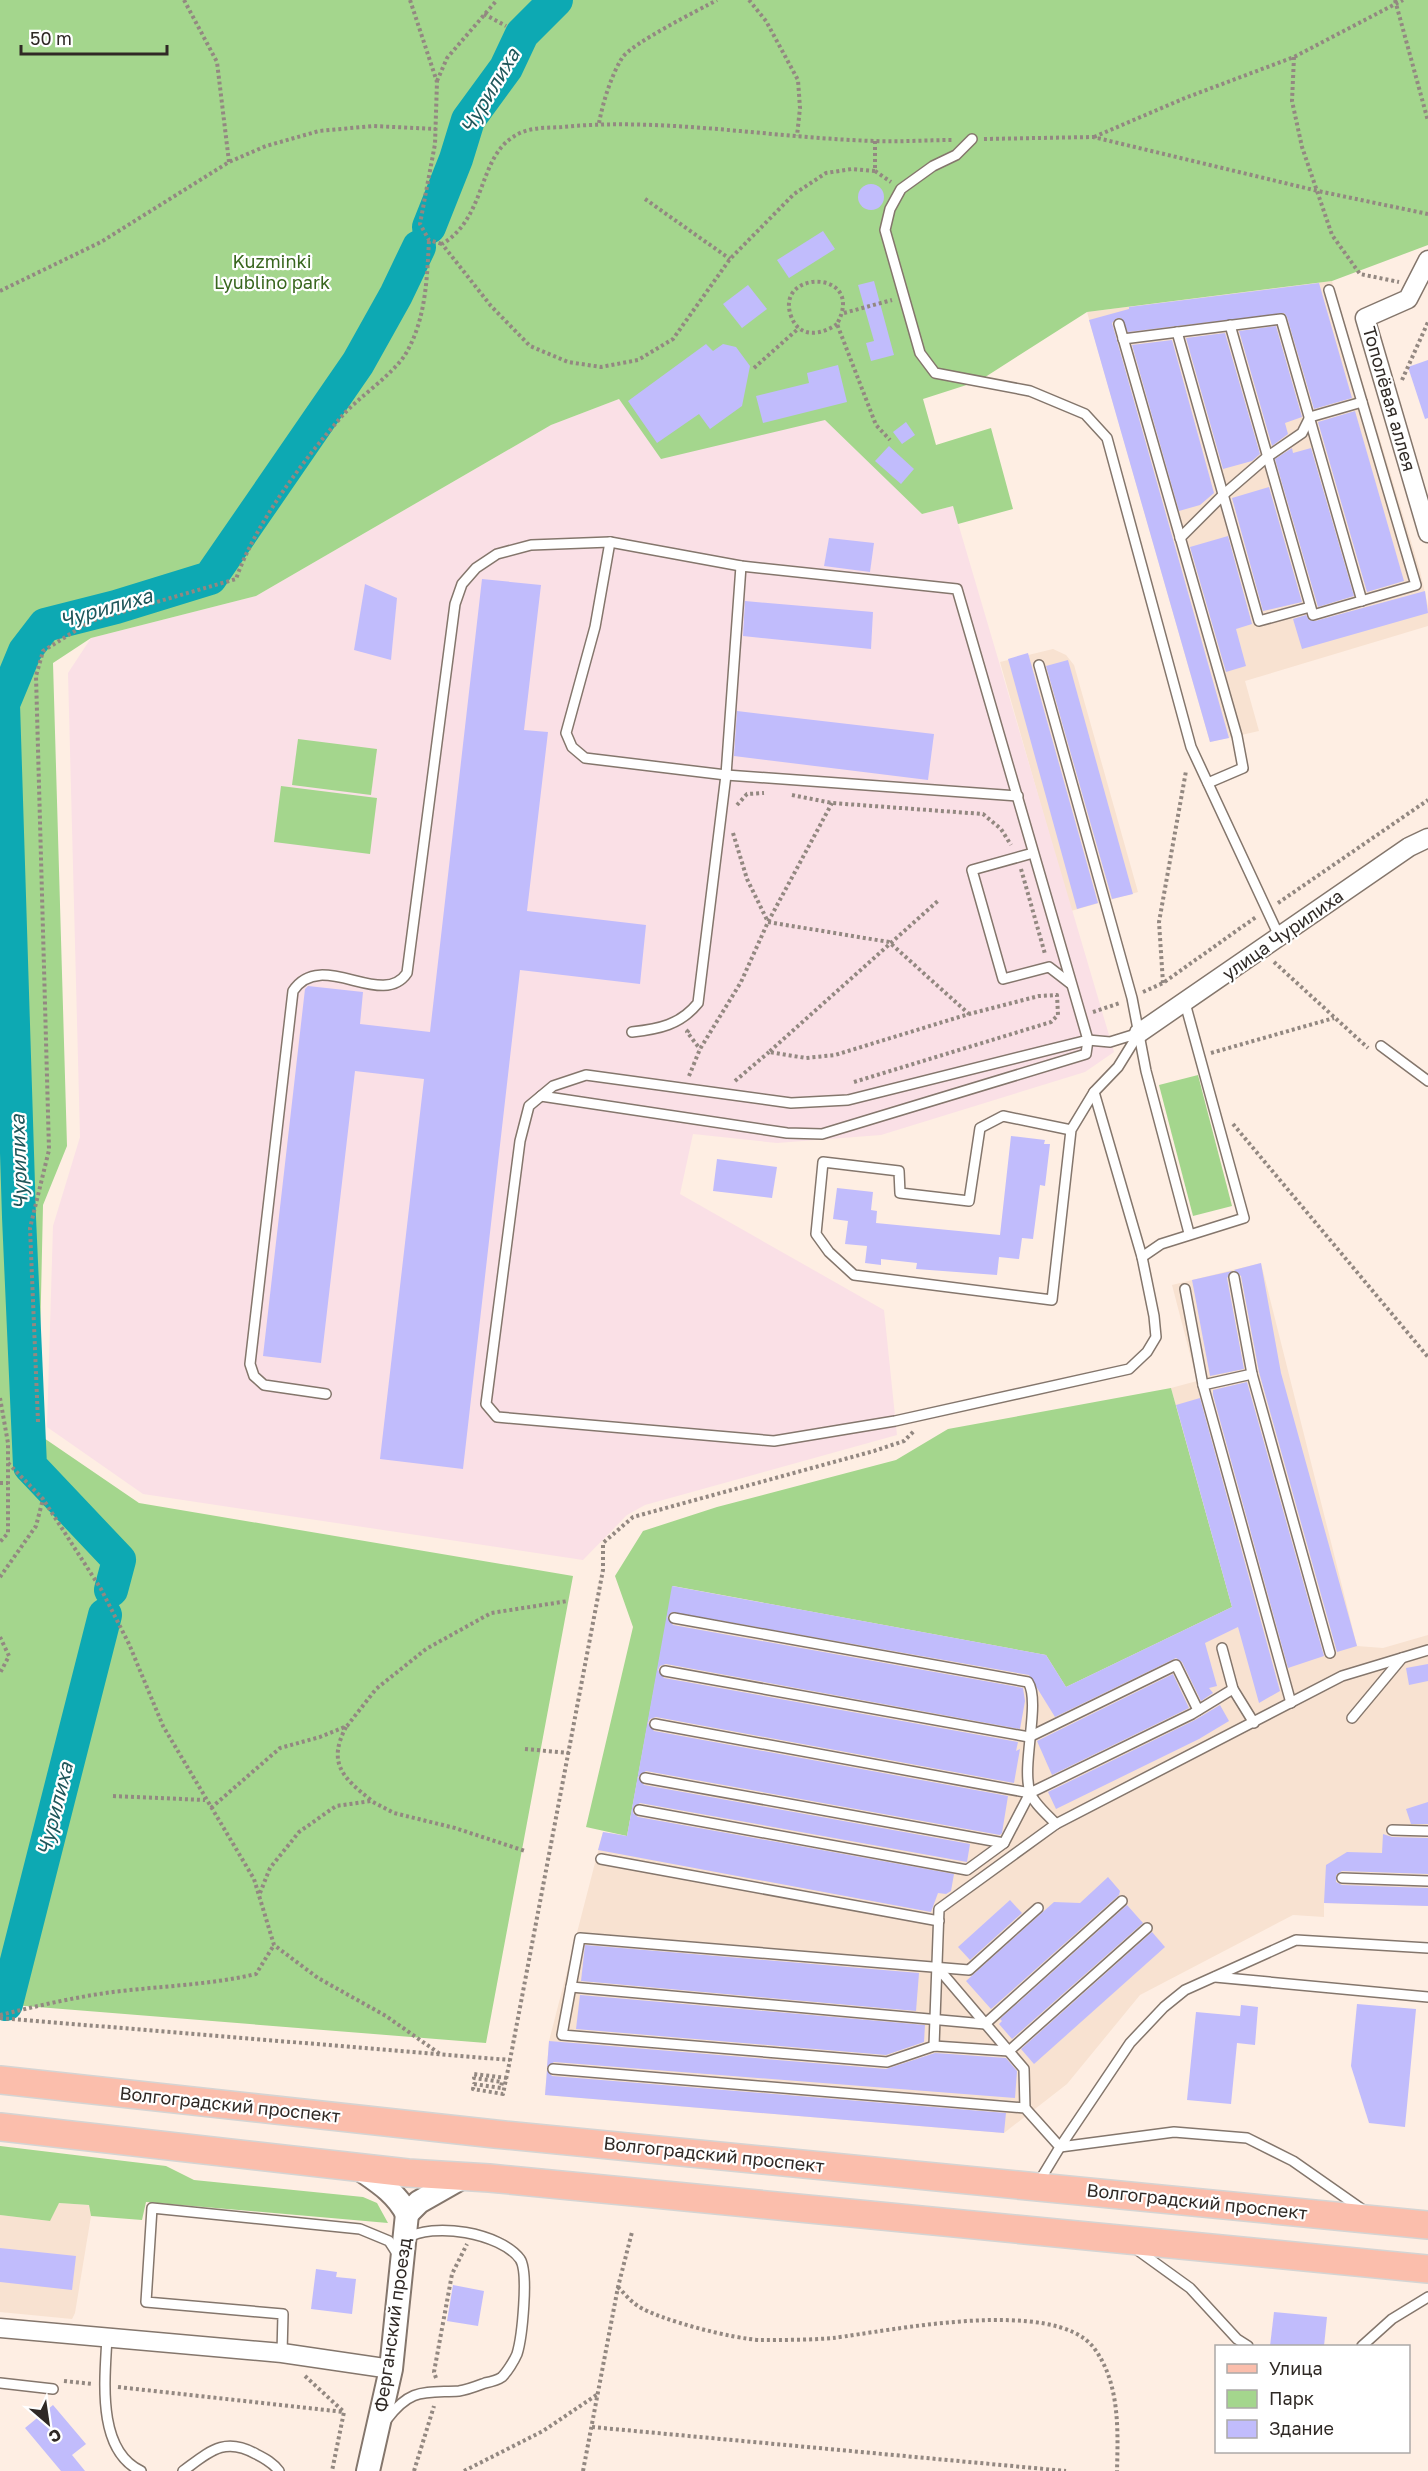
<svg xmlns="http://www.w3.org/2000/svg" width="1428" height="2471" viewBox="0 0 1428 2471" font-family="'Golos Text',sans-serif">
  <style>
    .built { fill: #f8e2d1 }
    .medical { fill: #fae0e6 }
    .green { fill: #a4d68d }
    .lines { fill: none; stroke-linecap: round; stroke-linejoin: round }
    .river { stroke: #0da9b3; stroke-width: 34 }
    .building { fill: #c1bcfc }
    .service-casing { stroke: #84766c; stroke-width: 12 }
    .minor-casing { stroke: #84766c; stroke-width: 21 }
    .tertiary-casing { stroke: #84766c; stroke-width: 26 }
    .primary-casing { stroke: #d5d4d3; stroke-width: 30 }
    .path { stroke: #938881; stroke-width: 4; stroke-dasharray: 3 3; stroke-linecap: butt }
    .service { stroke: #fff; stroke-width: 9 }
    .minor { stroke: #fff; stroke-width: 18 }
    .tertiary { stroke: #fff; stroke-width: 22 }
    .primary { stroke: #fbbeac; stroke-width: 27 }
    .labels { text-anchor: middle; stroke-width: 4.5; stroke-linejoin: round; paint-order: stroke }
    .park-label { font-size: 18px; fill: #38661e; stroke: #fff }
    .street-label { font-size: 18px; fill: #2f2925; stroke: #fff }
    .water-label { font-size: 20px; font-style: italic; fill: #1f565a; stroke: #fff }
  </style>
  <rect width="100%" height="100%" fill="#feeee3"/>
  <g class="built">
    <path d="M1332,281L1420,571L1428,606V626L1245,681L1259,731L1210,742L1087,312Z"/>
    <path d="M1053,649L1066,655L1074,665L1138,892L1071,911L1000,662Z"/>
    <path d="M1261,1263L1357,1646L1383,1648L1428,1635V1906L1324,1903V1917L1293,1915L1140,1995L1067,2084L1004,2133L545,2095L549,2041L603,1832L627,1836L672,1586L1046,1655L1232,1606L1171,1388L1197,1381L1172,1285Z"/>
    <path d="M58,2203L89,2205L91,2216L75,2313L72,2319L0,2312V2215L49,2221Z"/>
  </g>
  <path class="medical" d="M619,399L661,458L824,419L922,514L953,506L1114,1052L1085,1072L881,1135L777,1143L693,1134L680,1194L884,1310L897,1435L645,1505L627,1515L583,1560L143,1494L47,1427L53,1226L80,1137L68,673L91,638L256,596L551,425Z"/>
  <g class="green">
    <path d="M0,0H1428V245L1332,281L1087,312L979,381L923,399L936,445L991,428L1013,509L958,524L953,506L922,514L825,420L661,459L619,399L551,425L256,596L91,638L53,663L67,1146L43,1205L38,1434L139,1503L573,1576L486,2043L0,2004Z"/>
    <path d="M298,739L377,749L371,795L292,785Z"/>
    <path d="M281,786L377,798L370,854L274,842Z"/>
    <path d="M1198,1075L1232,1206L1193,1216L1159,1085Z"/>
    <path d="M1171,1388L1232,1607L1066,1687L1046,1655L673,1586L627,1836L586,1827L633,1627L615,1576L643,1531L717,1507L896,1460L948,1429Z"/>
    <path d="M0,2146L166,2166L194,2180L363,2197L377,2203L388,2223L146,2202L142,2220L91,2216L89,2205L59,2203L50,2221L0,2215Z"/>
  </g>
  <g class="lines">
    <g class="river">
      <path d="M429,227L456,159L468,120L506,68L522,34L556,0"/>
      <path d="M111,1590L119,1560L30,1466L19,1217L3,704L25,651L45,625L116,607L210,578L358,363L396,295L419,247"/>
      <path d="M6,2004L105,1615"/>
    </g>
  </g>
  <g class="building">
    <circle cx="871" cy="197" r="13"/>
    <path d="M823,231L835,249L789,278L777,260Z"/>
    <path d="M874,281L894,355L871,361L866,343L874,341L858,285Z"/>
    <path d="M1319,283L1352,398L1314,409L1287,317L1284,313L1128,332L1121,318H1117L1112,323L1229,738L1210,742L1089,320L1129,309V307Z"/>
    <path d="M748,285L767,309L742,328L723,304Z"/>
    <path d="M1276,326L1302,417L1285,423L1288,434L1272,446L1239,331Z"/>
    <path d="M1225,333L1260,454L1252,461L1223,469L1186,338Z"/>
    <path d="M1172,340L1214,493L1200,505L1179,511L1132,345Z"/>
    <path d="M706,344L713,351L723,344L736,347L750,366L742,406L710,429L699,414L657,443L628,401Z"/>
    <path d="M1428,360V418L1425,419L1408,367Z"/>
    <path d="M838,365L847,402L763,423L756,396L809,383L807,373Z"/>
    <path d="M1355,411L1404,581L1367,592L1318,422Z"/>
    <path d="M906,422L915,435L902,444L893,432Z"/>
    <path d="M889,446L914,469L901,484L875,461Z"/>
    <path d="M1292,448L1293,453L1311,448L1354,596L1318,607L1275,459Z"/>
    <path d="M1269,487L1302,602L1263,611L1232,498Z"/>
    <path d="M1228,536L1252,624L1236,629L1246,666L1226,672L1190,547Z"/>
    <path d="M829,538L874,543L870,572L824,566Z"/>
    <path d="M482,579L541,585L524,730L548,732L527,911L646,925L640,984L520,970L463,1469L380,1459L424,1079L355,1071L321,1363L263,1356L305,989L308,986L363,992L360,1024L430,1032Z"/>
    <path d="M365,584L397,598L391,660L354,650Z"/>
    <path d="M1425,591L1428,613L1302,649L1293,619L1306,615L1309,620L1315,621Z"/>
    <path d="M745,601L873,612L871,649L743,636Z"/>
    <path d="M1028,653L1098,903L1077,909L1008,659Z"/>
    <path d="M1068,660L1133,894L1112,899L1046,666Z"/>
    <path d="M737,711L934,734L928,780L734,756Z"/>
    <path d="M1011,1136L1045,1140L1044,1144H1050L1045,1186L1040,1185L1033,1239L1022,1238L1019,1259L999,1257L997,1275L916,1269L917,1263L881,1259V1265L865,1263L867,1246L845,1244L848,1221L833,1219L837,1188L873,1192L871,1210L877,1211L876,1223L1000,1235Z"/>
    <path d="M717,1159L777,1167L772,1198L713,1191Z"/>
    <path d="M1261,1263L1281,1373L1357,1646L1337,1652L1259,1372L1241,1276L1234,1270Z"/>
    <path d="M1232,1271L1227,1278L1244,1369L1210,1376L1192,1280Z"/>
    <path d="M1247,1382L1324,1656L1288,1668L1213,1395V1390Z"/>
    <path d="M1200,1398L1280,1691L1259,1703L1238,1627L1205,1643L1217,1686L1209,1688L1213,1693L1201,1701L1182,1662L1176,1658L1055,1717L1029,1675L672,1612L667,1617L673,1625L1023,1688L1025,1701L1020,1729L666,1664L660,1666L658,1670L664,1678L1018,1742L1016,1751L1020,1749L1014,1783L656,1717L650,1719L648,1723L654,1731L1008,1796L1002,1833L1000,1835L646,1771L638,1777L644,1785L970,1844L967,1862L640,1803L633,1808V1813L638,1817L954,1874L951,1891L946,1894L938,1893L931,1912L598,1850L603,1832L627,1836L672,1586L1046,1655L1066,1687L1232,1607L1176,1405Z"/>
    <path d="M1428,1664V1681L1409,1685L1406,1668Z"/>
    <path d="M1173,1674L1189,1708L1052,1775L1037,1741Z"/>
    <path d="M1220,1705L1229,1721L1199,1739L1056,1809L1048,1792L1195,1720Z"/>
    <path d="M1428,1802V1824H1411L1406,1809Z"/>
    <path d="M1383,1834L1392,1837L1428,1838V1874L1342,1871L1336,1875V1882L1342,1885L1428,1888V1906L1324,1903L1326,1865L1347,1852L1382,1853Z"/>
    <path d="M1108,1877L1120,1891L1119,1895L991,2009L966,1981L1054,1902L1080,1903Z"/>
    <path d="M1010,1900L1022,1913L970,1960L958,1947Z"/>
    <path d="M1127,1905L1143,1923L1012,2039L999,2024L1002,2021L1000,2019Z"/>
    <path d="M1152,1932L1165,1947L1034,2064L1021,2049Z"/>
    <path d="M585,1945L919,1973L916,2011L581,1981Z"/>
    <path d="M580,1995L925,2025L924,2042L886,2055L576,2029Z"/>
    <path d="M1357,2004L1416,2009L1405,2127L1369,2123L1351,2066Z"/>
    <path d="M1241,2005L1258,2007L1255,2045L1237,2043L1231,2104L1187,2100L1196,2012L1240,2016Z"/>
    <path d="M549,2041L886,2069L935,2053L1006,2058L1017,2071L1015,2098L554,2062L547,2067Z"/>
    <path d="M547,2070L552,2076L1006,2113L1004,2133L545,2095Z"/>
    <path d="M0,2248L76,2256L72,2290L0,2282Z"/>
    <path d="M316,2269L337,2272L336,2277L356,2279L352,2314L311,2309Z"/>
    <path d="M453,2285L484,2291L478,2326L447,2321Z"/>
    <path d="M1274,2312L1327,2317L1324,2346H1270Z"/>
    <path d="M53,2405L86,2444L72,2455L85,2471H61L25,2428Z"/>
  </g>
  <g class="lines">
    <defs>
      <g id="service">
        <path d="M972,139L956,155L933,166L901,189L890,209L885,230L920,353L935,373L1030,391L1085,414L1107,438L1191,747L1280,938"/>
        <path d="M1119,324L1237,736L1243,768L1208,783"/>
        <path d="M1230,325L1313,615L1416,585L1329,290"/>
        <path d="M1177,332L1259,621L1310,607"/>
        <path d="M1123,339L1281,319L1362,601"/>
        <path d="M1180,538L1223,495L1267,457L1302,433L1310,417L1362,402"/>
        <path d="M610,542L595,627L566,733L572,747L585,758L726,775L1018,796"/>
        <path d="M1039,665L1132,998L1146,1071L1189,1233"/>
        <path d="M1033,853L972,870L1003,979L1049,967L1071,984"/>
        <path d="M632,1032C659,1029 680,1025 698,1003L726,775L741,566"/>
        <path d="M1139,1033L1118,1067L1094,1092L1142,1257L1154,1316L1156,1337L1147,1352L1129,1369L895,1421L774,1441L497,1417L486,1404L520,1141L529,1106L553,1086L586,1075L791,1103L848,1100L1088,1040L1110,1042Z"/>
        <path d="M1381,1046L1428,1081"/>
        <path d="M1071,1130L1003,1116L980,1128L969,1201L900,1193L899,1171L823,1162L816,1234L829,1252L854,1275L1052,1300L1071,1130L1094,1092"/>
        <path d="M1142,1257L1161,1244L1244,1218L1185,1003"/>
        <path d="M1234,1277L1252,1374L1330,1653"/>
        <path d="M1185,1289L1203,1385L1291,1703"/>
        <path d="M1203,1385L1252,1374"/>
        <path d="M326,1394L264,1385L254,1376L250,1364L293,991C321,948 382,1010 407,973L455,604L462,584L476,568L497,554L531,545L610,542L741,566L957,589L1088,1040L1086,1054L822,1134L787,1133L541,1096"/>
        <path d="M674,1618L1028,1682C1041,1702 1021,1765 1030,1792C1033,1803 1049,1816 1056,1824"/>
        <path d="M1222,1648L1233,1689L1254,1723"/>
        <path d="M665,1671L1029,1737L1176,1665L1198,1710"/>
        <path d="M1352,1718L1402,1658"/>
        <path d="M655,1724L1030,1793L1192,1714L1233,1689"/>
        <path d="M645,1778L1004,1843"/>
        <path d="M639,1810L967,1870L1004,1843L1030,1793"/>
        <path d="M1392,1830L1428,1831"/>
        <path d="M601,1859L939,1921"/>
        <path d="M1342,1878L1428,1881"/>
        <path d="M1038,1908L969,1970L580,1938L562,2035L887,2062L934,2046L1009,2051L1147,1928"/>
        <path d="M937,1967L1024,2069L1025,2108"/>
        <path d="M1215,1977L1428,1997"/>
        <path d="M571,1987L985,2024L1122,1901"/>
        <path d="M934,2046L939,1909L1056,1824L1342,1676L1428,1650"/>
        <path d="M553,2069L1025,2108L1060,2147L1037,2185"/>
        <path d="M1060,2147L1130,2043L1164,2007L1185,1990L1296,1940L1428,1948"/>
        <path d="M1060,2147L1174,2132L1247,2138L1293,2161L1363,2210"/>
        <path d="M1136,2249L1190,2288L1237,2339L1248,2346"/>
        <path d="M107,2337C105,2378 96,2450 141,2471"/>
        <path d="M1362,2346L1392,2319L1428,2297"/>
        <path d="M282,2353L283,2314L146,2302L152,2208L360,2229L389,2241L398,2255"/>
        <path d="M0,2383L53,2389"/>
        <path d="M387,2419C411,2388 423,2393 459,2391C467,2390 477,2386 485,2383C490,2382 498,2380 502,2377C507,2372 514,2361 517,2354C522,2338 529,2272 520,2259C501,2233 432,2221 406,2239"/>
        <path d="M183,2471C209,2452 224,2436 256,2454C266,2459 273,2463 279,2471"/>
      </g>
      <g id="minor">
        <path d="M1428,260L1408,299L1365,318L1428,533"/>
        <path d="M1139,1033L1409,847L1428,838"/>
        <path d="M0,2328L282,2353L391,2369"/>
      </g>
      <g id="tertiary">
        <path d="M357,2167C377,2181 396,2192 407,2214"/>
        <path d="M407,2214L419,2202L463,2177"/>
        <path d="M368,2471L391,2369L407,2214"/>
      </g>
      <g id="primary">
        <path d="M0,2080L495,2134L1428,2225"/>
        <path d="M0,2127L408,2173L489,2178L1428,2269"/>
      </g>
    </defs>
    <use href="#service" class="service-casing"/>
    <use href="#minor" class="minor-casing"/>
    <use href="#tertiary" class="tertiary-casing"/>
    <use href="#primary" class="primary-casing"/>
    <g class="path">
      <path d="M184,0L217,62L229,162"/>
      <path d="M410,0L437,82L435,144L420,224L429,240L442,244"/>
      <path d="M749,0L766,21L798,80L800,108L797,136"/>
      <path d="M1395,0L1428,121"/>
      <path d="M484,14L506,26"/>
      <path d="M1294,57L1292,101L1302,147L1332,235L1360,274L1399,282"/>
      <path d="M437,81L447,58L497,0"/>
      <path d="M599,123C603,102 611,76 622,58C632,43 699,10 717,0"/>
      <path d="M1094,137L1185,98L1294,57L1403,0"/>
      <path d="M984,139L1093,137L1318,191L1428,214"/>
      <path d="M875,141V171L891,182"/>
      <path d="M875,171L852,169L826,173L794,194L730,259L673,339L638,360L601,367L568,362L530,346L491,306L442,244C486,218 478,159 513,137C527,127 545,128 562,127C664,117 772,138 875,141C901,142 927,140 953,140"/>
      <path d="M645,199L730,259"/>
      <path d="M0,291L101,242L229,162L266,146L319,131L373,126L436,129"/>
      <path d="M844,313L892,300"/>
      <path d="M837,324C822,335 799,339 791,316C774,269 867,269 837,324L876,425L890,440"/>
      <path d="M754,368L799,328"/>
      <path d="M1402,380L1428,322"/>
      <path d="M792,795L832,803L983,814L1001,829L1011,845"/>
      <path d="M737,805L747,794L764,793"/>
      <path d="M733,833L747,879L768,922L889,942L969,1014"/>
      <path d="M1021,869L1045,954"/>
      <path d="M1278,903L1428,800"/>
      <path d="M1274,962L1368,1048"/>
      <path d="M1163,983L1159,922L1186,771"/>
      <path d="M1143,992L1163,983L1256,917"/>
      <path d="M1093,1012L1120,1003"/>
      <path d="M689,1030L687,1032L700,1049"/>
      <path d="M1211,1053L1334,1018"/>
      <path d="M689,1076L700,1049L741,982L768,922L832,803"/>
      <path d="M735,1081L769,1052"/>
      <path d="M854,1082L1051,1022L1058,1015L1057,995L1039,996L969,1014L835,1055L806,1058L769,1052L939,900"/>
      <path d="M1233,1124L1428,1357"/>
      <path d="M0,1398L8,1443V1533L0,1542"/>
      <path d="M38,1422L30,1228L49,1150L36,676L43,651L91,621L236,579C255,524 304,459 343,415C359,397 392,375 405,355C426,320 427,279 429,240"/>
      <path d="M8,1463L43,1499L101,1589L129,1644L163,1726L254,1879L274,1945L318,1978L386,2016L440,2054"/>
      <path d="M0,1483H8"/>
      <path d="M0,1577L36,1526L43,1499"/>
      <path d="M0,1637L9,1656L0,1673"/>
      <path d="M346,1727C327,1763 343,1778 371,1800"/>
      <path d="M525,1749L569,1753"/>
      <path d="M113,1796L205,1800"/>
      <path d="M211,1808L280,1748L320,1737L347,1726L376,1689L426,1649L491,1613L568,1601"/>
      <path d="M260,1893L270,1868L299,1832L336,1806L371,1801L394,1813L455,1828L525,1851"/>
      <path d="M0,2015C37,2006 75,1997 113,1992C161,1986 209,1985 256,1974L274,1945"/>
      <path d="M0,2018L510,2060"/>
      <path d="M507,2078L474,2074V2078L502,2082L501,2088L474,2084L473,2089L503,2094L510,2060L603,1570V1543L633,1517L874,1451L904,1441L914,1431"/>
      <path d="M618,2287C624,2293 630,2301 638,2306C659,2320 734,2339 760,2340C783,2340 809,2340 833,2338C889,2331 1054,2296 1094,2348C1120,2383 1118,2430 1117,2471"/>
      <path d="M305,2376L344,2412L332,2471"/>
      <path d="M436,2378L434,2372L452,2274L467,2244"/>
      <path d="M64,2381L93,2384"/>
      <path d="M118,2387L344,2412"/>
      <path d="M592,2427L1066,2471"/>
      <path d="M414,2471L434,2406"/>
      <path d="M464,2471L543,2431L598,2394"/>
      <path d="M583,2471L618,2287L632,2232"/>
    </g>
    <use href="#service" class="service"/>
    <use href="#minor" class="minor"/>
    <use href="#tertiary" class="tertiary"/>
    <use href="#primary" class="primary"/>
  </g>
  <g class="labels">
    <g class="park-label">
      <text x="272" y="268">Kuzminki<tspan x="272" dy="21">Lyublino park</tspan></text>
    </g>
    <g class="street-label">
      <text transform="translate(1389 399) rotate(74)" y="6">Тополёвая аллея</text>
      <text transform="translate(1283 935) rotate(-35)" y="6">улица Чурилиха</text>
      <text transform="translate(230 2105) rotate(6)" y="6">Волгоградский проспект</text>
      <text transform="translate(714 2155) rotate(6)" y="6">Волгоградский проспект</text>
      <text transform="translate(1197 2202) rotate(6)" y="6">Волгоградский проспект</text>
      <text transform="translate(393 2325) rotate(-82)" y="6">Ферганский проезд</text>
    </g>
    <g class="water-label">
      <text transform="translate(490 91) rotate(-59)" y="7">Чурилиха</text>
      <text transform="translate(106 608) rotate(-16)" y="7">Чурилиха</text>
      <text transform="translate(19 1162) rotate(-92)" y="7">Чурилиха</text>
      <text transform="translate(55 1809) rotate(-76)" y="7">Чурилиха</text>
    </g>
  </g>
  <rect x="1215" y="2345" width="195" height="108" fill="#ffffff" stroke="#aca9a8" stroke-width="1.5"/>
  <rect x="1227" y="2364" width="30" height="9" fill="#fbbeac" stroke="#aca9a8" stroke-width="1.5"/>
  <text x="1269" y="2375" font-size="18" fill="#2f2925">Улица</text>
  <rect x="1227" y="2390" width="30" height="18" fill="#a4d68d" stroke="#aca9a8" stroke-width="1.5"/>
  <text x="1269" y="2405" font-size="18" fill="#2f2925">Парк</text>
  <rect x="1227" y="2420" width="30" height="18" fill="#c1bcfc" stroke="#aca9a8" stroke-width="1.5"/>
  <text x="1269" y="2435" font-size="18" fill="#2f2925">Здание</text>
  <g transform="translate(48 2423) rotate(151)" stroke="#ffffff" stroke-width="4.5" paint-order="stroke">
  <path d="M0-4.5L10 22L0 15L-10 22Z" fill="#2f2925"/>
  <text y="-9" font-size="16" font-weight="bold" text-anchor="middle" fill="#2f2925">С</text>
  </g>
  <path d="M21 45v9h146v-9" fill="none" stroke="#2f2925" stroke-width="3"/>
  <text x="30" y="45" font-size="18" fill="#2f2925" stroke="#ffffff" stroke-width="4.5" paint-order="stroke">50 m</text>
</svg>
